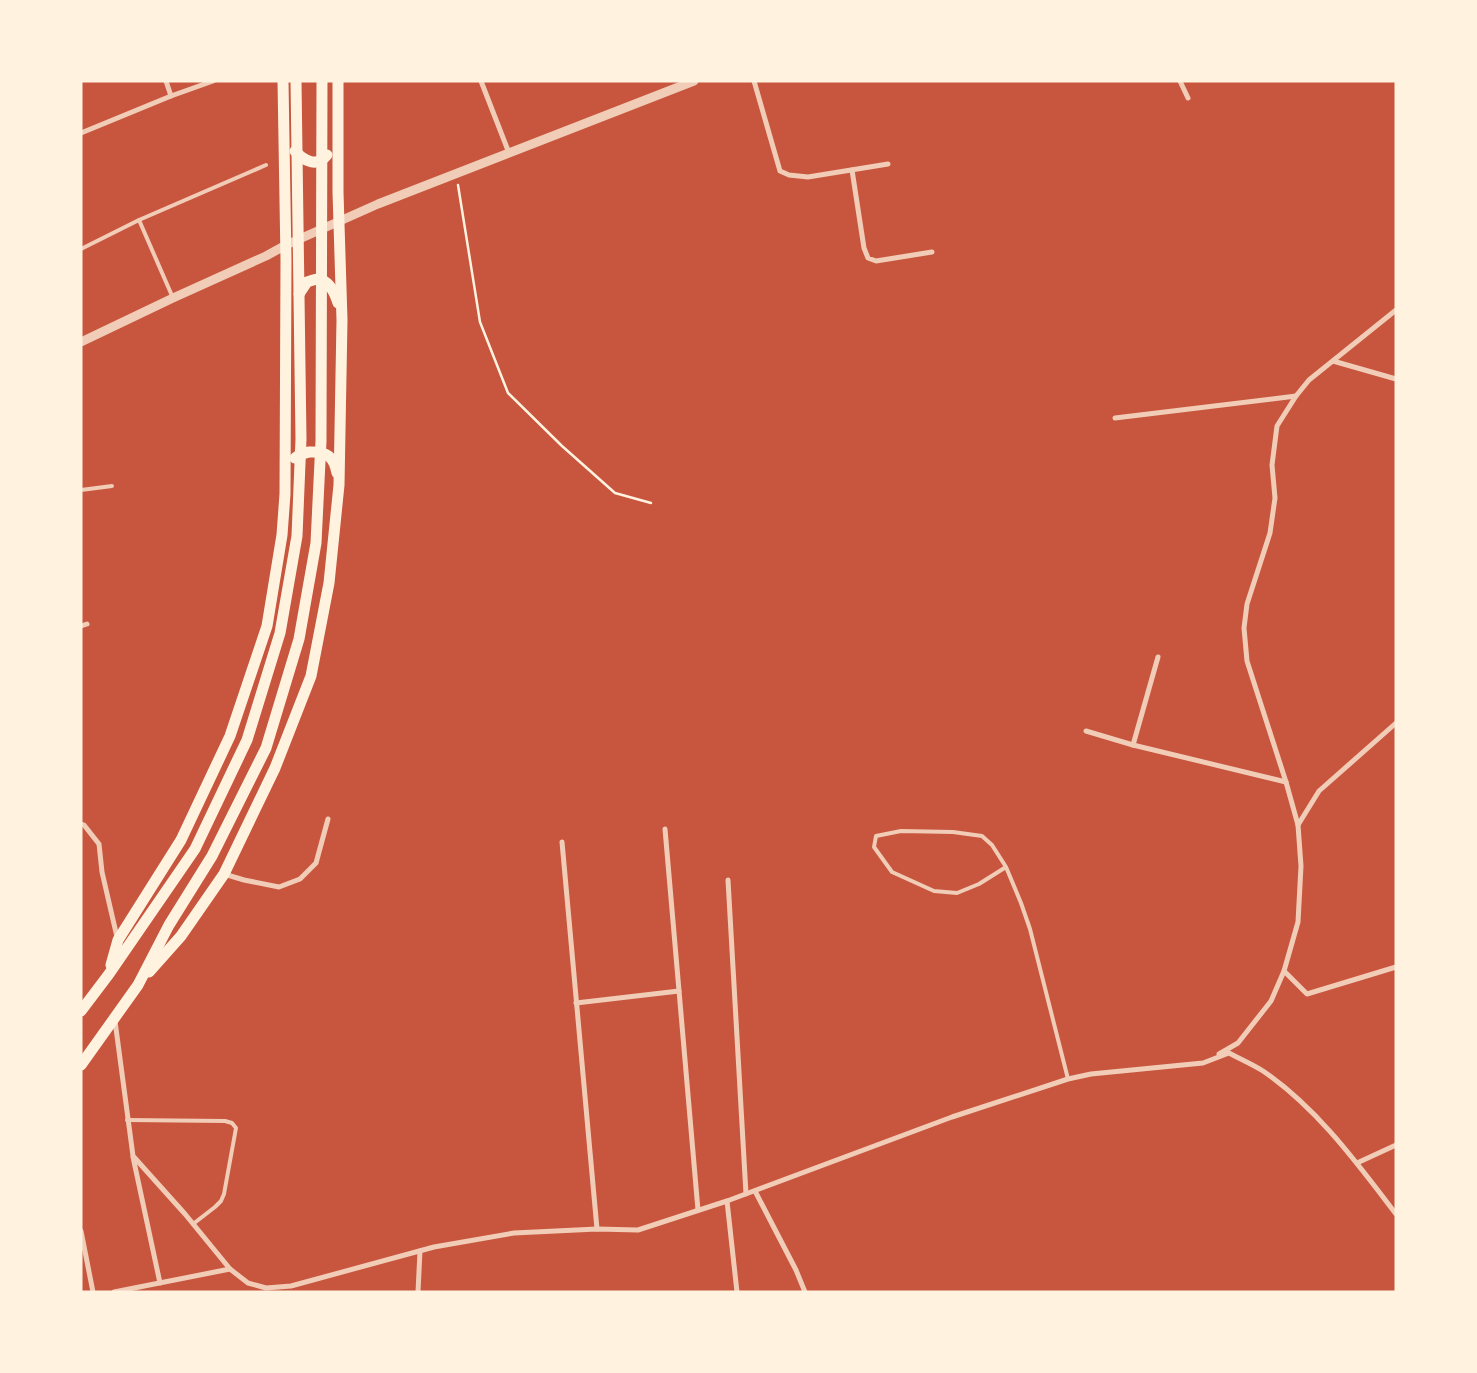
<svg xmlns="http://www.w3.org/2000/svg" width="1477" height="1373" viewBox="0 0 1477 1373" font-family="'Golos Text',sans-serif">
  <style>
    .lines { fill: none; stroke-linecap: round; stroke-linejoin: round }
    .path { stroke: #fff3e0; stroke-width: 2.5 }
    .service { stroke: #f1ccb7; stroke-width: 4 }
    .minor { stroke: #f1ccb7; stroke-width: 5 }
    .tertiary { stroke: #f1ccb7; stroke-width: 9 }
    .primary { stroke: #fff3e0; stroke-width: 11 }
  </style>
  <rect width="100%" height="100%" fill="#c8553d"/>
  <g class="lines">
    <path class="path" d="M458,185L480,322L508,393L562,446L615,493L651,503"/>
    <g class="service">
      <path d="M139,220L173,298"/>
      <path d="M81,249L139,220L266,165"/>
      <path d="M81,490L112,486"/>
      <path d="M1006,867L979,884L957,893L934,891L892,872L874,847L876,836L901,831L953,832L982,836L992,845L1006,867L1021,903L1030,929L1068,1079"/>
      <path d="M127,1120L225,1121L232,1123L236,1128L224,1194L221,1201L215,1207L193,1224"/>
    </g>
    <g class="minor">
      <path d="M166,81L171,96"/>
      <path d="M481,81L509,153"/>
      <path d="M754,81L780,171L789,175L808,177L888,164"/>
      <path d="M1180,81L1188,98"/>
      <path d="M81,133L171,96L213,81"/>
      <path d="M852,170L864,248L868,258L876,261L932,252"/>
      <path d="M1333,361L1396,379"/>
      <path d="M1115,418L1296,396"/>
      <path d="M81,626L87,624"/>
      <path d="M1086,731L1133,745L1286,782"/>
      <path d="M1133,745L1158,657"/>
      <path d="M81,824L84,825L99,844L102,872L117,937"/>
      <path d="M1298,825L1319,791L1396,723"/>
      <path d="M665,829L698,1210"/>
      <path d="M562,842L597,1229"/>
      <path d="M224,874L244,880L279,887L300,879L316,863L328,819"/>
      <path d="M728,880L746,1194"/>
      <path d="M1284,971L1307,994L1396,967"/>
      <path d="M576,1003L679,991"/>
      <path d="M115,1021L133,1156L185,1214L230,1269L248,1283L266,1288L291,1286L434,1247L514,1233L597,1229L638,1230L727,1201L952,1117L1068,1079L1091,1074L1203,1063L1229,1053C1240,1059 1252,1064 1263,1071C1317,1108 1357,1163 1396,1214"/>
      <path d="M1219,1054L1238,1043L1271,1001L1284,971L1298,922L1301,866L1298,825L1286,782L1247,661L1244,628L1247,604L1270,533L1275,498L1272,465L1277,426L1296,396L1309,380L1396,310"/>
      <path d="M133,1157L160,1283"/>
      <path d="M1357,1163L1396,1145"/>
      <path d="M755,1191L796,1270L805,1292"/>
      <path d="M727,1201L737,1292"/>
      <path d="M81,1231L93,1292"/>
      <path d="M114,1292L230,1269"/>
      <path d="M418,1292L420,1251"/>
    </g>
    <path class="tertiary" d="M81,342L173,298L266,256L286,245L378,204L694,81"/>
    <g class="primary">
      <path d="M295,151C304,161 317,168 327,155"/>
      <path d="M299,294L307,282C310,281 315,279 318,279C330,281 335,293 338,303"/>
      <path d="M295,458C300,454 303,453 309,452C327,451 334,457 337,473"/>
      <path d="M111,965L118,940L181,840L230,736L267,626L282,535L285,494L286,260L283,81"/>
      <path d="M149,972L181,936L224,874L275,768L311,676L329,583L339,485L342,320L338,192V81"/>
      <path d="M81,1011L109,974L195,849L247,740L280,633L297,536L301,439L296,81"/>
      <path d="M81,1065L138,985L169,925L212,856L266,748L299,639L316,543L321,441L322,81"/>
    </g>
  </g>
  <rect width="1477" height="1373" fill="none" stroke="#fff3e0" stroke-width="165"/>
</svg>
